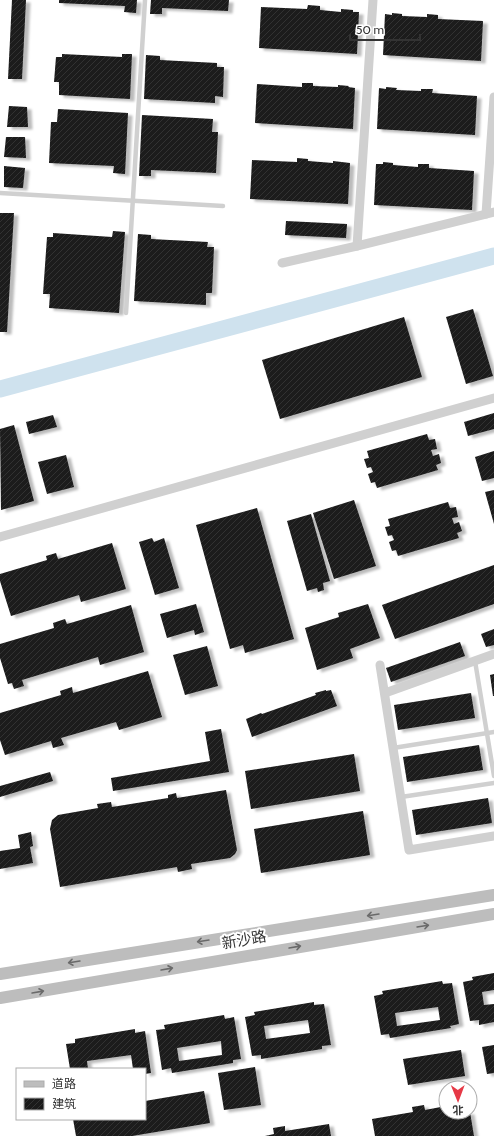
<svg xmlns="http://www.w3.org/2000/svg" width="494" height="1136" viewBox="0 0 494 1136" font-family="Cabin,'Noto Sans SC',sans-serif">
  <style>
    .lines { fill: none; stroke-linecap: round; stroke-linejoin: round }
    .river { stroke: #cfe2ee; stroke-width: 17 }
    .building { fill: url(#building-hatch); fill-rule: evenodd; filter: url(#shadow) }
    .service { stroke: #d0d0d0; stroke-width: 4.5 }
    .minor { stroke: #d0d0d0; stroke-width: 9 }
    .secondary { stroke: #bdbdbd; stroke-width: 12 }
    .oneway { stroke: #6a6a6a }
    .labels { text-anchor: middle; stroke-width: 4; stroke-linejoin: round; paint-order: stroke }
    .street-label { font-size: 15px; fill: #333; stroke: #fff }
  </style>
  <defs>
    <pattern id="building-hatch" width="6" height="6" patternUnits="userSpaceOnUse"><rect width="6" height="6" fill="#1a1a1a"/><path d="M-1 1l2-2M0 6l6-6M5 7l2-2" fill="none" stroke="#333"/></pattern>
    <filter id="shadow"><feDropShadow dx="4.5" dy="2.5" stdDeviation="1" flood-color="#0004"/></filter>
  </defs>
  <rect width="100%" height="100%" fill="#fff"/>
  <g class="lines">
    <path class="river" d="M0,389L494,256"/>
  </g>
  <g class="building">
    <path d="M12,0H26L22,79H8Z"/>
    <path d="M59,0H137L136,13L124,12L125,6L59,3Z"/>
    <path d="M151,0H229L228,11L162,8V14H150Z"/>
    <path d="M308,5L320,6V10L341,12V9L353,10V12H359L357,54L259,48L261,7L307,9Z"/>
    <path d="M392,13L402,14V16L427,17V14L438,15V19L483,21L481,61L383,55L385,14L392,15Z"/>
    <path d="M62,54L122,57V54H132L130,99L59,95V82H54L56,57H62Z"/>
    <path d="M146,55L160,56V60L217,63V67H224L223,97L215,96V103L144,99Z"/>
    <path d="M302,83H313V86L338,87V85L349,86L348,87L355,88L353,129L255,123L257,84L302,87Z"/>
    <path d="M386,87L397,88L396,90L421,91V89H433L432,93L477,96L475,135L377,129L379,88L386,89Z"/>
    <path d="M9,106L27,107L28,127H7Z"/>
    <path d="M58,109L128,113L125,174L113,173L114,166L49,163L51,122H57Z"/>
    <path d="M142,115L213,119L212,132H218L216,173L151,170V176H139Z"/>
    <path d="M6,137H25L26,158L4,157Z"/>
    <path d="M297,158L308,159V161L333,163V161L350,163L348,204L250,199L252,160L297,162Z"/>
    <path d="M383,162L393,163V165L418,167V164H429V168L474,171L472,210L374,205L376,164H383Z"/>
    <path d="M4,166L25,168L23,188L4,187Z"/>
    <path d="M0,213H14L7,332H0Z"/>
    <path d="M286,221L347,224L346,238L285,235Z"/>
    <path d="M113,231L125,232L119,313L49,308L50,294H43L47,237H53V233L112,237Z"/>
    <path d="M138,234L151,235V239L208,242L207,247H214L212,293H206V305L134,301Z"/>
    <path d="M473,309L493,376L466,384L446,317Z"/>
    <path d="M404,317L422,377L280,419L262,360Z"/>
    <path d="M494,413V429L468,436L464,422Z"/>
    <path d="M53,415L57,427L29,434L26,422Z"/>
    <path d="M14,425L34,501L1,510L0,429Z"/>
    <path d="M427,434L429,440L435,439L437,449L431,450L433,456L439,454L441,463L436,465L438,470L377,488L375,482L371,483L368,474L373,472L371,467L367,468L364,459L369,458L367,451Z"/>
    <path d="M494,451V478L482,481L475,457Z"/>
    <path d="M66,455L74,487L47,494L38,462Z"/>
    <path d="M494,490V524L485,492Z"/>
    <path d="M354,500L376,566L334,579L313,513Z"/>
    <path d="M448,502L450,508L456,507L458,517L452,518L454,524L459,522L462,531L457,533L459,538L398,556L396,550L392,551L389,542L394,540L392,535L388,536L385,527L390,526L388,519Z"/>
    <path d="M257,508L294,639L245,653L243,645L230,649L196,525Z"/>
    <path d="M311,514L330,581L323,583L324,590L318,592L317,588L307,591L287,521Z"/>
    <path d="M152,538L154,542L164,538L179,588L155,595L139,542Z"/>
    <path d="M112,543L126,589L81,602L79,595L11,616L0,581V574L47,560L46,556L56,553L58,559Z"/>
    <path d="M494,565V604L395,639L382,605Z"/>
    <path d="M196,604L204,632L195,635L194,630L167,638L160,614Z"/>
    <path d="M368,604L380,638L350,649L353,658L317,670L305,628L339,617L338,613Z"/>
    <path d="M131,605L144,652L100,665L98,657L22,680L24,686L14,689L12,683L8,684L0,658V644L54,628L53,623L65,619L67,624Z"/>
    <path d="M494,629V645L486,647L481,634Z"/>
    <path d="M460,642L465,656L391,682L386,668Z"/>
    <path d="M207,646L218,686L185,695L173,655Z"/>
    <path d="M148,671L162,717L119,730L116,722L61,738L64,745L53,748L51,741L5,755L0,740V713L61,695L60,691L72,687L73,693Z"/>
    <path d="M494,674V696H493L490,675Z"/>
    <path d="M326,690V691L331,690L337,706L252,737L246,719L261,713L262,714L316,695L315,693Z"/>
    <path d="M471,693L475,718L398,730L394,705Z"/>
    <path d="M221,729L229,772L113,791L111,778L210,761L205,732Z"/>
    <path d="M479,745L483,770L407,782L403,757Z"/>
    <path d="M354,754L360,791L251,809L245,771Z"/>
    <path d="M50,772L53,781L0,797V786Z"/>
    <path d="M226,790L237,850L235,854L230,858L191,864L192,869L178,872L177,867L60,887L50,829L52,820L58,815L98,808L97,804L111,802L112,807L168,798V795L176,793L177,798Z"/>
    <path d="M488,798L492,823L416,835L412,810Z"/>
    <path d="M363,811L370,855L261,873L254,829Z"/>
    <path d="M31,832L33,846L30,847L33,863L0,869V851L20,848L18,835Z"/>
    <path d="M494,973V990L482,992L484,1005L494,1004V1022L479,1025V1020L470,1021L463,982L473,980L472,977Z"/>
    <path d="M442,981L443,984L452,983L459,1024L450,1026L451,1028L390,1038L389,1034L381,1035L374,996L383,994L382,991ZM438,1007L440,1020L397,1026L395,1013Z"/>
    <path d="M314,1002V1005L324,1004L331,1045L322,1046V1049L261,1059V1055L252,1056L245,1017L255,1015L254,1012ZM308,1020L310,1033L266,1039L264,1026Z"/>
    <path d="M224,1015L225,1019L234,1017L241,1059L233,1060V1063L172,1073L171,1068L162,1070L156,1030L165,1029L164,1025ZM221,1041L222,1055L179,1061L177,1048Z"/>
    <path d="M135,1029V1033L145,1031L151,1073L145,1074V1069H133L131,1055L87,1061L88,1069H70L66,1044L75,1043V1039Z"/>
    <path d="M494,1045V1073L487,1074L482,1047Z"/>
    <path d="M461,1050L465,1076L408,1085L403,1059Z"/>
    <path d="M255,1067L261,1105L224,1110L218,1073Z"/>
    <path d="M204,1091L210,1123L132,1136H76L73,1119H145V1101Z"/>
    <path d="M424,1105L425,1110L446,1106V1112H470L474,1136H375L372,1119L413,1112L412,1107Z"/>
    <path d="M329,1124L331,1136H265L274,1134L273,1128L285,1126V1131Z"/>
  </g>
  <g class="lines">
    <g class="service">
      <path d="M0,193L223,206"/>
      <path d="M126,313L145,0"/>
      <path d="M475,661L494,776"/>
      <path d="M393,748L494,732"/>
      <path d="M401,797L494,783"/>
    </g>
    <g class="minor">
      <path d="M486,214L494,97"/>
      <path d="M357,246L373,0"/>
      <path d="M282,263L357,246L494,212"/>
      <path d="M0,537L494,398"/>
      <path d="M380,665L409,850L494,836"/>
      <path d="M385,693L494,654"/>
    </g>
    <g class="secondary">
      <path d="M0,974C165,947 329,922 494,895"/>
      <path d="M0,998L494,914"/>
    </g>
  </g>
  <defs><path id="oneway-shaft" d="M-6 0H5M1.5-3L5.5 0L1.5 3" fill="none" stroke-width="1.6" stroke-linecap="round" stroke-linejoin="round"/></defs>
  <g class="oneway">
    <use href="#oneway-shaft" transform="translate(373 915) rotate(171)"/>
    <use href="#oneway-shaft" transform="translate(423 926) rotate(-9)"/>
    <use href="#oneway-shaft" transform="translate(203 941) rotate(171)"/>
    <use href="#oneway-shaft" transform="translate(295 947) rotate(-10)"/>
    <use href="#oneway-shaft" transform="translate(74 962) rotate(171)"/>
    <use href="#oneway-shaft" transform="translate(167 969) rotate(-10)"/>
    <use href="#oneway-shaft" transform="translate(38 992) rotate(-10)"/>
  </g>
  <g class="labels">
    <g class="street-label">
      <text transform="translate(244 940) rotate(-10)" y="5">新沙路</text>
    </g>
  </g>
  <rect x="16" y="1068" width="130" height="52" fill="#ffffff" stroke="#adadad"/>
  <rect x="24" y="1081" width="20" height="6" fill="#bdbdbd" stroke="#adadad"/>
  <text x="52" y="1088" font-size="12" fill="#333333">道路</text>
  <rect x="24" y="1098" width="20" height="12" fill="url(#building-hatch)" stroke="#adadad"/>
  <text x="52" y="1108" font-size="12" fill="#333333">建筑</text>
  <g transform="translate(458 1100) rotate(179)"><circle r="19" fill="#ffffff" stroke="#adadad"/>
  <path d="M0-3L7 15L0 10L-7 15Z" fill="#e63946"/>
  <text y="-6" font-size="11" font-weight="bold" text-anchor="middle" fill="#333333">北</text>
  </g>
  <path d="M350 34v6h70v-6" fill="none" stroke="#333333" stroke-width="2"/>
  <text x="356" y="34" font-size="12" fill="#333333" stroke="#ffffff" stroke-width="3" paint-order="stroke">50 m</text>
</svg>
